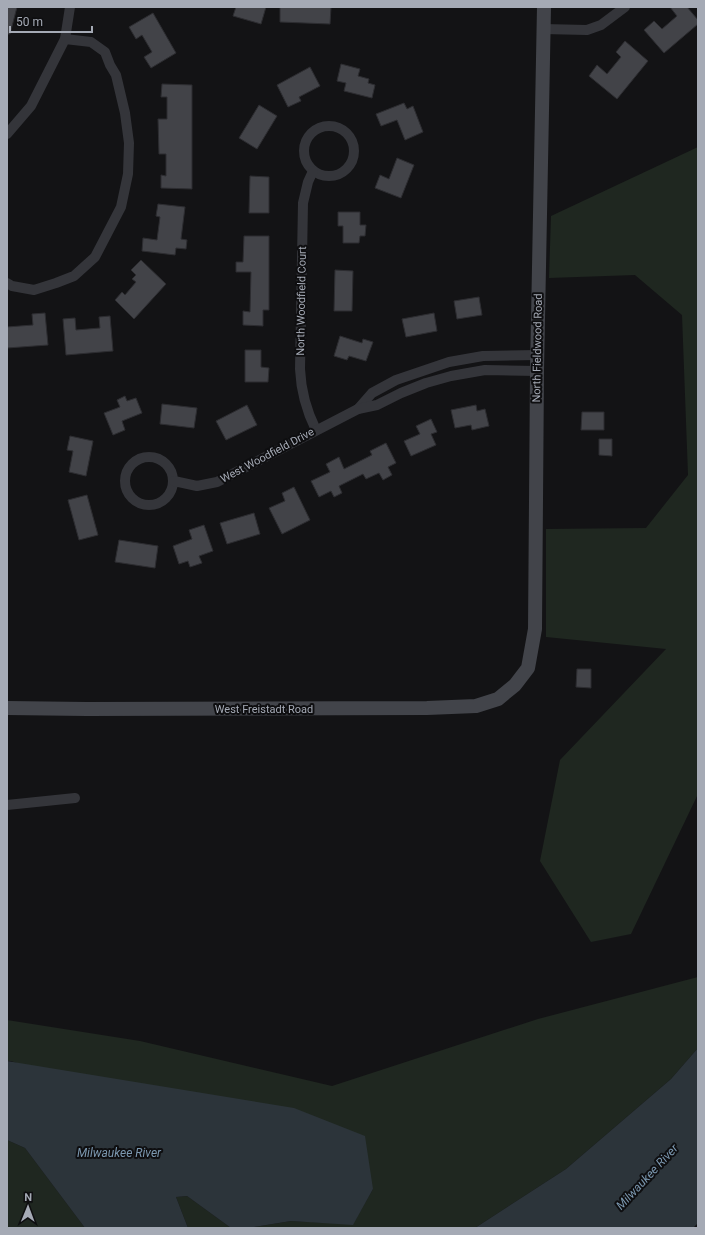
<svg xmlns="http://www.w3.org/2000/svg" width="705" height="1235" viewBox="0 0 705 1235" font-family="Roboto,sans-serif">
  <style>
    .green { fill: #1f2720 }
    .water { fill: #2c343a }
    .building { fill: #424348; stroke: #2d2d31 }
    .lines { fill: none; stroke-linecap: round; stroke-linejoin: round }
    .street { stroke: #34353a; stroke-width: 10 }
    .secondary { stroke: #42444a; stroke-width: 14 }
    .labels { text-anchor: middle; stroke-width: 4; stroke-linejoin: round; paint-order: stroke }
    .street-label { font-size: 11px; fill: #a5aab5; stroke: #0e0e10 }
    .water-label { font-size: 12px; font-style: italic; fill: #7c98b0; stroke: #0e0e10 }
  </style>
  <rect width="100%" height="100%" fill="#131315"/>
  <g class="green">
    <path d="M698,147V794L631,934L591,942L540,861L560,760L666,649L546,637V529L646,528L688,475L682,315L635,275L549,278L551,216Z"/>
    <path d="M698,977V1048L671,1079L566,1169L475,1228H233L254,1227L291,1221L353,1224L373,1189L11,1061H7V1020L140,1041L332,1086L538,1019Z"/>
    <path d="M7,1140L25,1148L85,1228H7Z"/>
    <path d="M187,1196L231,1228H188L176,1197Z"/>
  </g>
  <g class="water">
    <path d="M698,1048V1223L693,1228H475L566,1169L671,1079Z"/>
    <path d="M7,1061L294,1108L365,1136L373,1189L353,1225L291,1221L254,1227L231,1228L187,1196L176,1197L188,1228H85L25,1148L7,1140Z"/>
  </g>
  <g class="building">
    <path d="M7,7H17L10,34H7Z"/>
    <path d="M236,7H266L261,24L233,16Z"/>
    <path d="M280,7H331L330,24L280,22Z"/>
    <path d="M670,7H687L698,20V24L664,53L644,30L654,21L662,29L677,16Z"/>
    <path d="M153,13L176,53L151,68L144,57L152,52L142,35L136,39L129,27Z"/>
    <path d="M625,41L648,61L617,99L589,76L597,65L607,74L621,57L616,52Z"/>
    <path d="M341,64L360,69L358,76L369,79L368,83L375,85L372,98L344,91L346,83L337,81Z"/>
    <path d="M310,67L320,86L299,97L301,101L288,107L277,85Z"/>
    <path d="M162,84L192,85V189L161,188V175L166,176V154H159L158,119H167V97H161Z"/>
    <path d="M404,103L407,109L413,106L423,132L405,140L397,120L381,126L376,114Z"/>
    <path d="M259,105L277,116L257,149L239,138Z"/>
    <path d="M397,158L414,165L401,198L375,188L380,175L389,179Z"/>
    <path d="M250,176L269,177V213H249Z"/>
    <path d="M158,204L185,207L181,239L187,240L186,249L176,248L175,255L142,251L143,238L157,240L160,217L156,216Z"/>
    <path d="M338,212H360V225H366L365,236H360L359,243H343V226H338Z"/>
    <path d="M244,236H269V310H263V326L243,325V311L250,312L251,272H236V262H243Z"/>
    <path d="M141,260L166,284L134,319L115,300L122,292L125,295L136,282L132,279L136,275L131,270Z"/>
    <path d="M335,270L353,271L352,311H334Z"/>
    <path d="M479,297L482,315L457,319L454,301Z"/>
    <path d="M45,313L48,345L7,348V327L33,325L32,314Z"/>
    <path d="M434,313L437,331L406,337L402,319Z"/>
    <path d="M110,316L113,351L66,355L63,319L75,318L76,330L100,328L99,317Z"/>
    <path d="M340,336L362,343L363,339L373,342L366,361L349,356L347,360L334,356Z"/>
    <path d="M245,350H261V367L269,368L268,382H245Z"/>
    <path d="M125,396L127,401L136,398L142,413L122,421L125,430L113,435L104,413L120,407L117,400Z"/>
    <path d="M162,404L197,408L194,428L160,424Z"/>
    <path d="M247,405L257,425L226,440L216,421Z"/>
    <path d="M476,405L477,411L485,409L489,426L472,430L471,425L455,428L451,410Z"/>
    <path d="M582,412H604V430H581Z"/>
    <path d="M431,419L437,432L431,434L436,445L411,456L404,441L420,434L416,426Z"/>
    <path d="M70,436L93,441L86,476L69,472L73,451L67,450Z"/>
    <path d="M599,439H612V456L599,455Z"/>
    <path d="M386,443L396,463L388,467L392,475L383,480L379,473L366,479L363,474L339,486L342,493L334,497L331,491L319,497L311,481L330,472L326,464L339,457L344,469L372,455L370,451Z"/>
    <path d="M294,487L310,520L282,534L269,508L285,501L282,493Z"/>
    <path d="M87,495L98,535L79,540L68,500Z"/>
    <path d="M254,513L260,534L227,544L220,523Z"/>
    <path d="M204,525L213,551L199,556L202,563L190,567L188,561L179,564L173,546L192,539L189,530Z"/>
    <path d="M119,540L158,546L155,568L115,562Z"/>
    <path d="M577,669H591V688L576,687Z"/>
  </g>
  <g class="lines">
    <g class="street">
      <path d="M543,29L587,30L601,25L625,7"/>
      <path d="M65,39L70,7"/>
      <circle cx="329" cy="151" r="25"/>
      <path d="M7,134L31,106L65,39L91,42L105,52L110,65L116,75L125,113L129,143L128,174L121,207L95,257L74,276L56,283L34,290L12,286L7,283"/>
      <path d="M313,171L308,182L303,203L300,369C301,391 306,410 316,430"/>
      <path d="M358,409L372,393L396,380L449,362L483,356L537,355"/>
      <circle cx="149" cy="481" r="24"/>
      <path d="M174,481L197,486L217,482L358,409L377,405L401,393L426,383L451,376L485,370L537,371"/>
      <path d="M7,805L75,798"/>
    </g>
    <path class="secondary" d="M7,708L87,709L427,708L476,706L498,699L515,685L528,668L535,629L537,371L544,7"/>
  </g>
  <g class="labels">
    <g class="street-label">
      <text transform="translate(301 301) rotate(-89)" y="4">North Woodfield Court</text>
      <text transform="translate(537 348) rotate(-89)" y="4">North Fieldwood Road</text>
      <text transform="translate(267 455) rotate(-28)" y="4">West Woodfield Drive</text>
      <text x="264" y="713">West Freistadt Road</text>
    </g>
    <g class="water-label">
      <text x="119" y="1157">Milwaukee River</text>
      <text transform="translate(647 1177) rotate(-47)" y="4">Milwaukee River</text>
    </g>
  </g>
  <rect width="705" height="1235" fill="none" stroke="#a5aab5" stroke-width="16"/>
  <g transform="translate(28 1207) rotate(1)" stroke="#0e0e10" stroke-width="3" paint-order="stroke">
  <path d="M0-3L7 15L0 10L-7 15Z" fill="#a5aab5"/>
  <text y="-6" font-size="11" font-weight="bold" text-anchor="middle" fill="#a5aab5">N</text>
  </g>
  <path d="M10 26v6h82v-6" fill="none" stroke="#a5aab5" stroke-width="2"/>
  <text x="16" y="26" font-size="12" fill="#a5aab5" stroke="#0e0e10" stroke-width="3" paint-order="stroke">50 m</text>
</svg>
